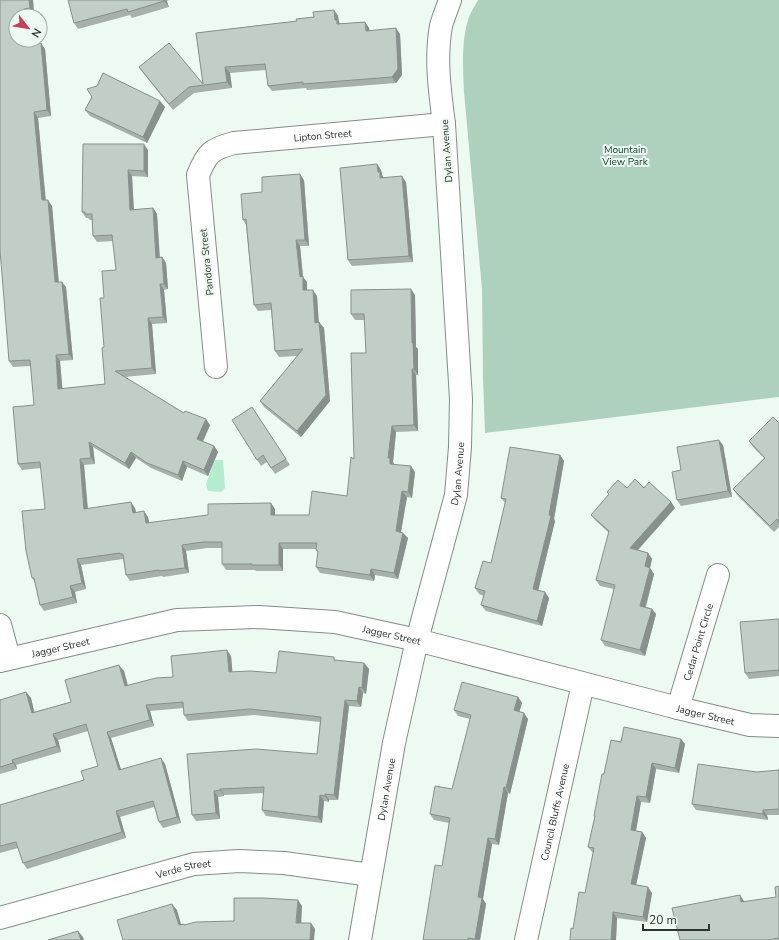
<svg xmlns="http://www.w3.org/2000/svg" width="779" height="940" viewBox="0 0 779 940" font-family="'Nunito Sans',sans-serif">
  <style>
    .green { fill: #aed1be }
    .water { fill: #b3edce }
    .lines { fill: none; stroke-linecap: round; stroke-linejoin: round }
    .minor-casing { stroke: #828e87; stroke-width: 24 }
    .minor { stroke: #fff; stroke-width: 22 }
    .wall { fill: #a6b1aa }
    .shaded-wall { fill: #87908b }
    .building { fill: #c1cec6; stroke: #87908b }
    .labels { text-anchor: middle; stroke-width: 4; stroke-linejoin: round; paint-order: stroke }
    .street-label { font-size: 10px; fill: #2f3431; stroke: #ecfaf2 }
    .park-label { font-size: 10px; fill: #0c3c28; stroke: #ecfaf2 }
  </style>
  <rect width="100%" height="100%" fill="#ecfaf2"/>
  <path class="green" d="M478,0H779V397L485,433L483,378L482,289L464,92C463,68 461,40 469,17C471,11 475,6 478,0Z"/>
  <path class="water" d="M215,460H223L225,488L221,492L208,491L206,484Z"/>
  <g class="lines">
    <defs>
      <g id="minor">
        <path id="s1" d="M216,367L198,175C207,153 211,149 234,143L444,124"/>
        <path d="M0,625L9,658"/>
        <path id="s2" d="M0,661L177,620L259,617L335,622L417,640L678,708L750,725L779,726"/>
        <path id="s3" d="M678,708L718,575"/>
        <path id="s4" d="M0,918L194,864L239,861L284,863L371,875"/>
        <path id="s5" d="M360,940L394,743L417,640L456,495L460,447L461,399L444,124C440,92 435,59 441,26C443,18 447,9 450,0"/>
        <path id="s6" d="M526,940L583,684"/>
      </g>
    </defs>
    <use href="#minor" class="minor-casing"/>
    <use href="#minor" class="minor"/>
  </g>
  <g class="wall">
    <path d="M0,0H33L34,14L28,15V16H16V40H31V44L45,49L51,116L38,118L46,200L52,206L59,282L66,287L73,360L60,361L62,389L105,384L104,298L116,270L113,241L97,242L93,236L92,220H90L88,218H86L82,212L148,150V177L132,176L134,210L153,208L157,214L160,258L162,257L166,263L168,289L164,290L167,323L152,324L156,374L124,377L184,413L210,425L203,442L214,446L218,452L208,476L187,467L182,481L151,468L136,458L129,469L93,447L95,464L84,465L88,508H135L136,512L148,517L149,523L275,509V515H309L347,496L354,459L366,353L365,320H355L351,314L415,295L416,347L418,349V375H416L418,431L396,432L393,462L394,464L415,472L412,498L407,497L401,532L408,538L398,579L375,575L374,581L320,573L316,567L318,553L316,550V549H283V571H256L255,570H226L222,564V548H207L186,551L189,573L163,577L162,576L130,581L126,575L123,559L81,565L86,589L75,592L77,603L44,611L40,605L35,583L32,578L45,509L41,468L22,470L18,464L34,405L31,366L13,367L9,361Z"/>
    <path d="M68,0H169L167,1L169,7L132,18L130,15L78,29L74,23Z"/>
    <path d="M334,10L338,16L339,22L340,24L365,22L369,28L370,31L400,34L402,75L396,83L307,90L306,88L272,91L268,86L266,70L230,73L232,88L194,93L173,110L143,73L139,67L203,84L196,33L297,21L314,17Z"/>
    <path d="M97,86L165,107L147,143L90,116L85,110Z"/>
    <path d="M377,164L381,170L382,175L384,178L406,182L413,262L352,266L348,260Z"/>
    <path d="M304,180L309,246H300L303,277L307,282V290L317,296L319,323L324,328L330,401L301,437L264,407L260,401L297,356L279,357L275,351L271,310L258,311L254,305L246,225L243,220L262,192Z"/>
    <path d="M252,407L290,465L275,474L267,462L261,466L257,460Z"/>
    <path d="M779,423V527L774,532L737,495L733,489L764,458L753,447L749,441Z"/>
    <path d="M723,445L732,497L681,506L677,500L681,470Z"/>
    <path d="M560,455L564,461L554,519L555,521L538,591L549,598L542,626L486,611L481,605L484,596L479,594L475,588L491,563L505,503L501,498Z"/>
    <path d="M627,488H644L671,502L675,508L638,550L648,553L652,559L650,568L654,574L646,607L652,609L656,614L645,656L605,646L601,640L614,589L600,586L596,580L609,533L595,520L591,515Z"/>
    <path d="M779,619V676L749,679L745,673Z"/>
    <path d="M231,656L232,672L276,673L336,660L364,663L369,669L366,694L363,693L361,707L349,706L338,800H329V802L324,801L322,823L266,816L262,810L264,793L224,795V796L218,797L220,819L196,821L192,815L187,754H317L320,722L254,715L188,721L184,715V708L150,711L154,726L111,738L121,770L165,764L181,823L163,828L159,822L154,807L120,817L126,838L27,869L23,863L18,848L0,853V805L84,780L98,766L88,731L58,740L61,752L16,765L17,769L0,774V700L26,692L31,698L34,712L71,702L124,671L128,685L173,677Z"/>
    <path d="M518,697L522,703L519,712L528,719L510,794L508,793L499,845L492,844L483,899L486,904L480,940H423L442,866L449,823L434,820L430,814L452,789L470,719L458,716L454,710Z"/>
    <path d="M621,742L685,744L679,773L656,769L650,803L641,802L636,831L642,832L646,838L636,885L652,893L647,922L617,918L616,940H570L585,893L593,853L588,847L595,817L594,816L604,774Z"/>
    <path d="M779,770V815H767L768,820L696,810L692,804L757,772Z"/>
    <path d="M779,886V940H680L744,901V902L776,897Z"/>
  </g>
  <g class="shaded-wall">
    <path d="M29,0H33L34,14L30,8Z"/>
    <path d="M164,0H166L169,7L164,1Z"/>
    <path d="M24,9L28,15V16H25Z"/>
    <path d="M334,10L338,16L339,22L341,26V30L335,20Z"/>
    <path d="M365,22L369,28L370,37L366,31Z"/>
    <path d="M396,28L400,34L402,75L396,83L392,77Z"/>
    <path d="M27,40H31L32,50L28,44Z"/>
    <path d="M41,43L45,49L51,116L47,110Z"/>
    <path d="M225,67L230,73L232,88L227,82Z"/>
    <path d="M160,101L165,107L147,143L143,137Z"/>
    <path d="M34,112L38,118L46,206L42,200Z"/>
    <path d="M144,144L148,150V177L144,171Z"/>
    <path d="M377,164L381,170L382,175L384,178L385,184L380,178L378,172Z"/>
    <path d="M128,170L132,176L134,216L130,210Z"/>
    <path d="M300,174L304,180L309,246L305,240Z"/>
    <path d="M402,176L406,182L413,262L409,256Z"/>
    <path d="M48,200L52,206L59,288L55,282Z"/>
    <path d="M153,208L157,214L160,264L156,258Z"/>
    <path d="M296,240L300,246L303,277L307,282V296L303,290L300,277Z"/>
    <path d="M162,257L166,263L168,289L164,284Z"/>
    <path d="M62,282L66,287L73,360L69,354Z"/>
    <path d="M160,284L164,290L167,323L163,317Z"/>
    <path d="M411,289L415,295L416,347L418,349V375L414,369L412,343Z"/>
    <path d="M313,290L317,296L319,329L315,323Z"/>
    <path d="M148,318L152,324L156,374L152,368Z"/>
    <path d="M319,322L324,328L330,401L301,437L297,431Z"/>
    <path d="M56,355L60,361L63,395L58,389Z"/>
    <path d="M412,369L416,375L418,431L414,425Z"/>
    <path d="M206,419L210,425L201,445L197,439Z"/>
    <path d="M392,426L396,432L393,462L394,464V470L390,464L388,458Z"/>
    <path d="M719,440L723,445L732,497L728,491Z"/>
    <path d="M89,442L93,447L95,464L91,458Z"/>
    <path d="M214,446L218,452L208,476L204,470Z"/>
    <path d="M131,452L136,458L129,469L125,463Z"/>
    <path d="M560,455L564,461L554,519L555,521L537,595L533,589L549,515Z"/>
    <path d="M80,459L84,465L88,515L84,509Z"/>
    <path d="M183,461L187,467L182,481L178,475Z"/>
    <path d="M411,466L415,472L412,498L408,492Z"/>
    <path d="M402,491L407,497L400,537L396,531Z"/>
    <path d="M131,502L135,508L137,519L133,513Z"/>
    <path d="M671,502L675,508L634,554L630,548Z"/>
    <path d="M271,503L275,509V521L271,515Z"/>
    <path d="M144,511L148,517L150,529L146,523Z"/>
    <path d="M403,533L408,538L398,579L394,573Z"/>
    <path d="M279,543L283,549V571L279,565Z"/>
    <path d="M182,545L186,551L189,573L185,568Z"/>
    <path d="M648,553L652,559L649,572L645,566Z"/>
    <path d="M77,559L81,565L86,589L82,583Z"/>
    <path d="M650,568L654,574L644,612L640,606Z"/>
    <path d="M371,569L375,575L374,581L370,575Z"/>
    <path d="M70,586L75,592L77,603L73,597Z"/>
    <path d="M545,592L549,598L542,626L537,621Z"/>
    <path d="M652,609L656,614L645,656L640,650Z"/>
    <path d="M227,650L231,656L233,678L229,672Z"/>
    <path d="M364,663L369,669L366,694L362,688Z"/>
    <path d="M119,665L124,671L129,692L125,686Z"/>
    <path d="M359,687L363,693L361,707L357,701Z"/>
    <path d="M26,692L31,698L36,719L32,713Z"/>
    <path d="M518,697L522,703L518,716L514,710Z"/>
    <path d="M345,700L349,706L338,800L334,795Z"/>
    <path d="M146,705L150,711L154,726L150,720Z"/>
    <path d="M524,713L528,719L510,794L506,788Z"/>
    <path d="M107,732L111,738L123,776L119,770Z"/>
    <path d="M53,734L58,740L61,752L57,746Z"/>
    <path d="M681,739L685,744L679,773L675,768Z"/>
    <path d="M161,758L165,764L181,823L177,817Z"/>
    <path d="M12,760L16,765L17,769L13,763Z"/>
    <path d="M652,763L656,769L650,803L646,797Z"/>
    <path d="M504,787L508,793L499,845L495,839Z"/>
    <path d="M220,789L224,795V796L220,790Z"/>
    <path d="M214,791L218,797L220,819L216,813Z"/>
    <path d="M325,794L329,800V802L325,796Z"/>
    <path d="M320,795L324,801L322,823L318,817Z"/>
    <path d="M637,796L641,802L635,836L631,830Z"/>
    <path d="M763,810L767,815L768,820L763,814Z"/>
    <path d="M116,811L120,817L126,838L122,832Z"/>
    <path d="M642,832L646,838L635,890L631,884Z"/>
    <path d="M488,838L492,844L483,899L486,904L480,940H476L475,939L478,897Z"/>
    <path d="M648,887L652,893L647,922L643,917Z"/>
    <path d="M740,895L744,901L745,908L741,902Z"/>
    <path d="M298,900L302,906L301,929L296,923Z"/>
    <path d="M172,904L177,910L183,931L179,925Z"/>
    <path d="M613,912L617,918L616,940H611Z"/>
    <path d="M311,923L315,929L314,940H310Z"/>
    <path d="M78,931L83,937L84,940H81Z"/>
  </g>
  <g class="building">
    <path d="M0,0H29L30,8L24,9L25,16H16V40H27L28,44L41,43L47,110L34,112L42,200H48L55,282H62L69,354L56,355L58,389L105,384L102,348L104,347L100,298H104L102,271L116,270L112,235L93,236L92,214H85V212H82L83,144H144V171L128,170L130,210L153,208L156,258L162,257L164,284H160L163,317L148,318L152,368L115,371L184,413L185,411L206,419L197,439L214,446L204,470L183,461L178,475L147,463L131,452L125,463L89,442L91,458L80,459L84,509L131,502L133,513L144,511L146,523L208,515V504L271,503V515H309L312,491L347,496L351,457L354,459L351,353H366L364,314H351V290L411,289L412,343H413L414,369H412L414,425L392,426L388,458H390V464L411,466L408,492L402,491L396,531L403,533L394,573L371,569L370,575L316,567L318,551L316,550L317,543H279V565H252V564H222V542H203L182,545L185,568L159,571V570L126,575L123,554H120V553L77,559L82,583L70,586L73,597L40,605L34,578H32L26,551L22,511L45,509L40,462L18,464L13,407L34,405L30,360L9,361L0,250Z"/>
    <path d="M68,0H164V1L128,12L127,9L74,23Z"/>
    <path d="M334,10L335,20H337V24L365,22L366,31L396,28L398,69L392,77L303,84V82L268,86L265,64L225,67L227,82L189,87L169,104L139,67L169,43L203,84L196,33L297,21L296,19L314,17L313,12Z"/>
    <path d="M103,73L160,101L143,137L85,110L92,97L87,89L97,86Z"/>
    <path d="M377,164L378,172H380V178L402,176L409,256L348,260L340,168Z"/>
    <path d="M300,174L305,240H296L300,277L303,276V290H313L315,323L319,322L326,395L297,431L260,401L303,349L275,351L271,303L254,305L246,219L243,220L241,194L262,192V177Z"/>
    <path d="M252,407L286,459L271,468L263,455L257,460L232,420Z"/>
    <path d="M773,417L779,423V523L777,519L770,526L733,489L765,458L749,441Z"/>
    <path d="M719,440L728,491L677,500L672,472L681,470L677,447Z"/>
    <path d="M510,447L560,455L549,515L551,516L533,589L545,592L537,621L481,605L485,591L475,588L483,561L491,563L506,499L501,498Z"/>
    <path d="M635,479L644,488L649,482L671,502L630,548L648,553L645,566L650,568L640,606L652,609L640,650L601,640L615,585L596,580L609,531L591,515L609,494L607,492L618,480L627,488Z"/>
    <path d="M779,619V670L745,673L740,622Z"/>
    <path d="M227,650L229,672L250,671L276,673L279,651L334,657V660L364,663L362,688L359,687L357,701L345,700L334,795L325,794V796L320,795L318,817L262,810L264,787L220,789V790L214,791L216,813L192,815L187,754L256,749L317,754L321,717L250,709L184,715L183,702L146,705L150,720L107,732L119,770L161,758L177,817L159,822L153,801L116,811L122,832L23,863L16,842L0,846V805L84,780L81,771L98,766L86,724L53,734L57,746L12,760L13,763L0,767V700L26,692L32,713L71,702L65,680L119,665L125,686L156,678L173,677L171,656Z"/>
    <path d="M462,682L518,697L514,710L524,713L506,788L504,787L495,839L488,838L478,897L482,898L475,939L468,938V940H423L435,865L442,866L450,818L430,814L435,786L452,789L471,715L454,710Z"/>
    <path d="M624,727L681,739L675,768L652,763L646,797L637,796L631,830L642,832L631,884L648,887L643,917L613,912L611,940H570L571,928L573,929L579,892L585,893L594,848L588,847L595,816H594L602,774H604L611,740L621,742Z"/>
    <path d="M698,764L757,772L779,770V809L763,810V814L692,804Z"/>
    <path d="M779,886V938L768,940H680L672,908L740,895L741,902L776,897L775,887Z"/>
    <path d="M234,898H263L298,900L296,923H311L310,940H123L117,920L172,904L179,925L184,924V925L196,922L234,921Z"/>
    <path d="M78,931L81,940H48Z"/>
  </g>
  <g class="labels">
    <g class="street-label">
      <text dy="4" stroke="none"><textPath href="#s1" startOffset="333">Lipton Street</textPath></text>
      <text transform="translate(446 151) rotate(-94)" y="4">Dylan Avenue</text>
      <text transform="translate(206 262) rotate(-96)" y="4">Pandora Street</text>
      <text dy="4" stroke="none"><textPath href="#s5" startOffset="477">Dylan Avenue</textPath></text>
      <text dy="4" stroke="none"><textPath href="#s2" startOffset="398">Jagger Street</textPath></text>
      <text dy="4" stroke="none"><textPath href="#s3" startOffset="69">Cedar Point Circle</textPath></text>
      <text dy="4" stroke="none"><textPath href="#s2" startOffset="62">Jagger Street</textPath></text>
      <text dy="4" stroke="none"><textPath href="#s2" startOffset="722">Jagger Street</textPath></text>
      <text dy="4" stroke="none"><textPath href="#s5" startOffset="153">Dylan Avenue</textPath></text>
      <text dy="4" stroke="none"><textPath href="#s6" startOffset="131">Council Bluffs Avenue</textPath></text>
      <text dy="4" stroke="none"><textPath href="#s4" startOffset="190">Verde Street</textPath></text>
    </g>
    <g class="park-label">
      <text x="625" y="153">Mountain<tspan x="625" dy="12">View Park</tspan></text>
    </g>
  </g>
  <g transform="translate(28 28) rotate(121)"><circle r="19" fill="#ecfaf2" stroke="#a0aba5"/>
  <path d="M0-3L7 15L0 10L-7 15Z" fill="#cd3e5e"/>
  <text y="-6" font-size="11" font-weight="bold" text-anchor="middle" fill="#2f3431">N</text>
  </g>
  <path d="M643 924v6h66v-6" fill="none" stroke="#2f3431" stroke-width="2"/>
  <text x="649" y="924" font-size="12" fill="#2f3431" stroke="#ecfaf2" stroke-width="3" paint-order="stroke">20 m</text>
</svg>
